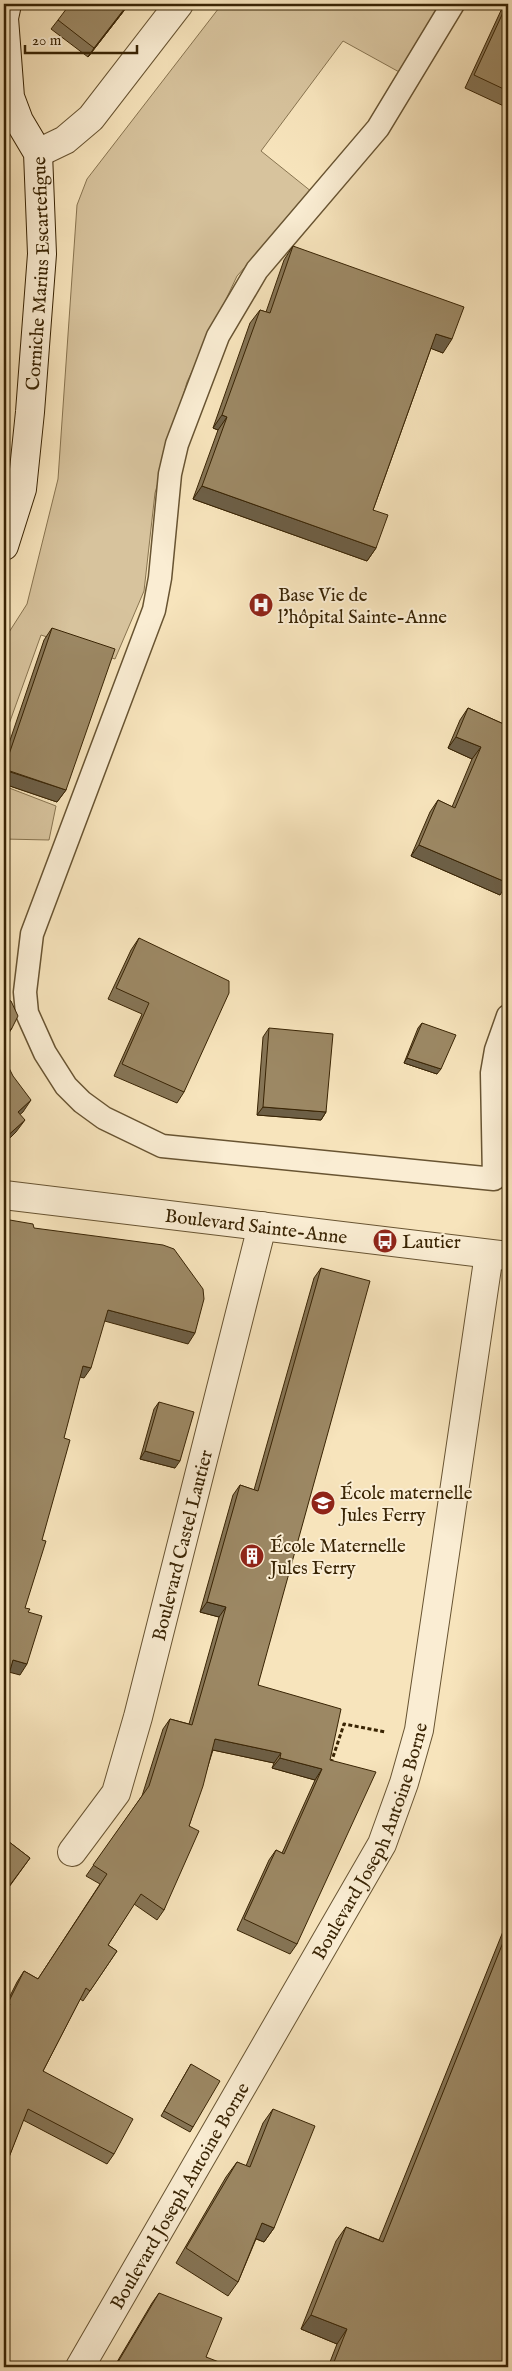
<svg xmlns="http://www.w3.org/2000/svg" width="512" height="2371" viewBox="0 0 512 2371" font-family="'IM FELL English',serif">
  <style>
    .green { fill: #d7c39d; stroke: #887450 }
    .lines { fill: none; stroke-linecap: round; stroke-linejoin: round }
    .service-casing { stroke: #685432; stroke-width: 25 }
    .minor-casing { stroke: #685432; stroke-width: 30 }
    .tertiary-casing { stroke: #685432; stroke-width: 30 }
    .secondary-casing { stroke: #392404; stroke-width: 30 }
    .path { stroke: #392404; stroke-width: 3; stroke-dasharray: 4 2.5; stroke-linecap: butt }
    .service { stroke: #faedd3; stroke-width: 22 }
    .minor { stroke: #faedd3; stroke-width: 28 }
    .tertiary { stroke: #faedd3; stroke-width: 28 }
    .secondary { stroke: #faedd3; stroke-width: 28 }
    .wall { fill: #867556; stroke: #392404 }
    .shaded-wall { fill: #6d5f46; stroke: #392404 }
    .building { fill: #9c8864; stroke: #392404 }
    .labels { text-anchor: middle; stroke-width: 4; stroke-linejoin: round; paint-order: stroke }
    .street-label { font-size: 19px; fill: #392404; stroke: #faedd3 }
    .poi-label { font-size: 19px; fill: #392404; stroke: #faedd3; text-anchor: start }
  </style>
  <rect width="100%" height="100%" fill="#f7e4bc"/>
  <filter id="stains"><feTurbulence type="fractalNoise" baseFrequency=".004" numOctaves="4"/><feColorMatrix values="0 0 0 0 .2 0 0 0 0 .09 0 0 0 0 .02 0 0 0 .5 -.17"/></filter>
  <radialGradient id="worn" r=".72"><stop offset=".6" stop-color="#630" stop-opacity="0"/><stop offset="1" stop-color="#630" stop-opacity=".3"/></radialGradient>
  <g class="green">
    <path d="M222,4H442L401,73L343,41L261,151L312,192L237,276L187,382L155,493L144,591L115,659L41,635L4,738V640L27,604L58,479L77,205L87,179Z"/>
    <path d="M4,786L56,806L49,840L4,839Z"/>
  </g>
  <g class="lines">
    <defs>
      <path id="service" d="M453,4L378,128L257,270L218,336L177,444L170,474L160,578L154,610L32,934L25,992L27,1013L45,1053L66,1086L82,1102L104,1118L162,1146L494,1179L492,1073L496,1050L508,1016"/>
      <g id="minor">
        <path id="s1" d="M72,1852L116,1793L138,1717L262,1226"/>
        <path id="s2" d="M80,2367L382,1844L404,1783L419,1730L489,1254"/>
      </g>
      <g id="tertiary">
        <path d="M38,153L65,140L91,118L179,4"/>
        <path id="s3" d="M4,1195L508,1256"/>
      </g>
      <g id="secondary">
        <path id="s4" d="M4,546L22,489L30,412L42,254L38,153L19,121L10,97L4,18L7,4"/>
      </g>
    </defs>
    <use href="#service" class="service-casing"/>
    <use href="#minor" class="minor-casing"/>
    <use href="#tertiary" class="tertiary-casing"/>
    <use href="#secondary" class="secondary-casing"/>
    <path class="path" d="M331,1763L344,1724L385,1732"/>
    <use href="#service" class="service"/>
    <use href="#minor" class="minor"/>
    <use href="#tertiary" class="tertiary"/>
    <use href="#secondary" class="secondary"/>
  </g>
  <g class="wall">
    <path d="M504,4H508V108L465,88Z"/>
    <path d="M123,12L88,57L51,29L58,20Z"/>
    <path d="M293,246L443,353L431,348L373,510L376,548L367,561L193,499L218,430L213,428L250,323L260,310L266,312L284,260Z"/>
    <path d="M52,628L66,790L57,802L4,784V758L44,640Z"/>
    <path d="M468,708L508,726L506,840L500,895L411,856L430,812L438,800L452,807L472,759L448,748L460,720Z"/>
    <path d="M139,938L184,1092L177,1103L114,1076L142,1014L108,999L131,950Z"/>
    <path d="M422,1023L437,1074L404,1063L418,1028Z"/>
    <path d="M269,1028L326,1112L321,1120L257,1115L263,1037Z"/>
    <path d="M321,1268L258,1685L330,1760L297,1944L290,1954L237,1930L269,1860L276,1850L282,1853L315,1780L272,1768L274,1763L213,1750L189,1826L164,1910L157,1920L134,1904L108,1945L117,1951L83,2001L80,1999L43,2071L114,2154L107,2164L23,2120L4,2170V2008L17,1982L24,1971L38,1979L100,1884L86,1876L142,1796L163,1729L170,1719L189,1724L219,1617L200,1612L233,1495L240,1485L254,1490L314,1278Z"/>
    <path d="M159,1402L175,1468L140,1459L154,1409Z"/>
    <path d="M4,1838L30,1858L4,1894Z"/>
    <path d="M508,1919V2367H328L337,2344L301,2329L336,2241L346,2227L379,2240Z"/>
    <path d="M191,2064L193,2127L190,2132L161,2116Z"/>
    <path d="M273,2109L274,2228L264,2242L256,2239L238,2282L228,2296L176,2263L226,2177L237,2162L246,2166L263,2123Z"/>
    <path d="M159,2293L206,2357L217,2367H114L152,2303Z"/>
  </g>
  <g class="shaded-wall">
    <path d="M129,4L123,12L88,57L94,48Z"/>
    <path d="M436,334L452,339L443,353L427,347Z"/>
    <path d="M222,415L227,417L218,430L213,428Z"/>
    <path d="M202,486L376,548L367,561L193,499Z"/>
    <path d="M456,737L481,747L472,759L448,748Z"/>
    <path d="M4,770L66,790L57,802L4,784Z"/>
    <path d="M419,845L508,883L500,895L411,856Z"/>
    <path d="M12,1028L4,1041V1037Z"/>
    <path d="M407,1058L441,1069L437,1074L404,1063Z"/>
    <path d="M31,1100L23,1112L9,1124L18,1112Z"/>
    <path d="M263,1107L326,1112L321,1120L257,1115Z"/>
    <path d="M25,1120L16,1132L4,1144V1139Z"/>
    <path d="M108,1310L195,1333L188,1344L101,1320Z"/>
    <path d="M83,1366L91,1368L84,1378L76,1376Z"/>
    <path d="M145,1451L180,1461L175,1468L140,1459Z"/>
    <path d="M207,1602L226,1607L219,1617L200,1612Z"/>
    <path d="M13,1660L27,1664L20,1675L5,1671Z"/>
    <path d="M215,1739L281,1753L274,1763L208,1749Z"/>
    <path d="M280,1758L322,1769L315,1780L272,1768Z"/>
    <path d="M262,2223L274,2228L264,2242L252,2237Z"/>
    <path d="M311,2315L347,2329L337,2344L301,2329Z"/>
  </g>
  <g class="building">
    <path d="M70,4H128L94,48L58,20Z"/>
    <path d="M507,4H508V91L474,75Z"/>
    <path d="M293,246L464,307L452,339L436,334L373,510L388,515L376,548L202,486L227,417L222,415L260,310L270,313Z"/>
    <path d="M52,628L115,649L66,790L4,769Z"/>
    <path d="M468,708L508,726V835L506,840L508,841V883L419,845L438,800L455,808L481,747L456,737Z"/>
    <path d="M139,938L229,981V993L184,1092L122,1064L149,1003L116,988Z"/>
    <path d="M4,998L11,1001L18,1016L12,1028L4,1037Z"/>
    <path d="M422,1023L456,1035L441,1069L407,1058Z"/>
    <path d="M269,1028L333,1034L326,1112L263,1107Z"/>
    <path d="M4,1058L13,1076L31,1100L18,1112L25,1120L4,1139Z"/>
    <path d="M4,1219L33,1224L34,1228L163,1245L174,1249L203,1289L204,1299L195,1333L108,1310L91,1368L83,1366L64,1438L70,1440L42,1540L46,1541L25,1608L30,1609L28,1612L42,1616L27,1664L13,1660L4,1692Z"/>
    <path d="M321,1268L370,1281L258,1685L341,1709L330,1760L376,1772L297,1944L244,1919L276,1850L284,1854L322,1769L280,1758L281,1753L215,1739L203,1786L189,1826L199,1831L164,1910L141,1894L108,1945L117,1951L90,1991L86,1988L43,2071L133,2119L114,2154L28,2109L4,2170V2016L10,2004L8,2003L24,1971L38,1979L107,1874L93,1865L149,1786L170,1719L192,1725L226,1607L207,1602L240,1485L258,1491Z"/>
    <path d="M159,1402L194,1412L180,1461L145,1451Z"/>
    <path d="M4,1838L30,1858L10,1885L4,1882Z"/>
    <path d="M508,1930V2367H332L347,2329L311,2315L346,2227L383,2242Z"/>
    <path d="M191,2064L220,2081L193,2127L164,2111Z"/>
    <path d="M273,2109L315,2126L274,2228L262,2223L238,2282L186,2248L237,2162L250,2167Z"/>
    <path d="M159,2293L222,2318L206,2357L219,2362L217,2367H115Z"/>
  </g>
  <defs>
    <symbol id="hospital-disc" viewBox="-11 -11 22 22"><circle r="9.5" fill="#8f2418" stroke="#faedd3"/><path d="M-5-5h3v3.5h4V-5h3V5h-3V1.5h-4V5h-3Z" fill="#fff"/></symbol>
    <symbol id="bus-disc" viewBox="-11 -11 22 22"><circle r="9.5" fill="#8f2418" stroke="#faedd3"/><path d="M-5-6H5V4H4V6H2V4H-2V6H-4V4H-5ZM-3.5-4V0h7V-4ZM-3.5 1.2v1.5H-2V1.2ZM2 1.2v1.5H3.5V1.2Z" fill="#fff"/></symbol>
    <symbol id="school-disc" viewBox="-11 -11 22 22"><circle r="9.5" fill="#8f2418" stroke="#faedd3"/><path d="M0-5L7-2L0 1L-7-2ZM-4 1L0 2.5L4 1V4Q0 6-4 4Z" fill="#fff"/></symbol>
    <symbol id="building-disc" viewBox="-11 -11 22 22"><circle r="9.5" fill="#8f2418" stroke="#faedd3"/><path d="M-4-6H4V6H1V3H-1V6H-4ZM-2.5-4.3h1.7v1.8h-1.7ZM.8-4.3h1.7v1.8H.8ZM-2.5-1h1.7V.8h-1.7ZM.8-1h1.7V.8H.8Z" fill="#fff"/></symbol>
  </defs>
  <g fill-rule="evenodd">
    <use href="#hospital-disc" x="247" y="591" width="28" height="28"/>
    <use href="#bus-disc" x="371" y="1227" width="28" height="28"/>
    <use href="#school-disc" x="309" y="1489" width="28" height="28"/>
    <use href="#building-disc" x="238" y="1542" width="28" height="28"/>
  </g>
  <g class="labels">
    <g class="street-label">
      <text dy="7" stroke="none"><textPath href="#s4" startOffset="276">Corniche Marius Escartefigue</textPath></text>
      <text dy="7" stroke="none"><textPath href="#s3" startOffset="254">Boulevard Sainte-Anne</textPath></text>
      <text dy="7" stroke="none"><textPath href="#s1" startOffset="330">Boulevard Castel Lautier</textPath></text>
      <text dy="7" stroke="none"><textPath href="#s2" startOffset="602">Boulevard Joseph Antoine Borne</textPath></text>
      <text dy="7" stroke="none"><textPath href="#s2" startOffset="198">Boulevard Joseph Antoine Borne</textPath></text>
    </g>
    <g class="poi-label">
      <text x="278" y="601">Base Vie de<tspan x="278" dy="22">l'hôpital Sainte-Anne</tspan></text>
      <text x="402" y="1248">Lautier</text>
      <text x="340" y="1499">École maternelle<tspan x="340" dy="22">Jules Ferry</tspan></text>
      <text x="270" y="1552">École Maternelle<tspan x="270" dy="22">Jules Ferry</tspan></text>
    </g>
  </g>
  <rect width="512" height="2371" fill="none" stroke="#f7e4bc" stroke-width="20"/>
  <rect x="5" y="5" width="502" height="2361" fill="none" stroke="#392404" stroke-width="2.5"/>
  <rect x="10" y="10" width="492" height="2351" fill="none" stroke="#392404"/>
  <path d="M25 45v8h112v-8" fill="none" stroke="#392404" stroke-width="2.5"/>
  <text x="32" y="45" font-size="15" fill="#392404" stroke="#faedd3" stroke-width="4" paint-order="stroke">20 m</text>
  <rect width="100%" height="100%" filter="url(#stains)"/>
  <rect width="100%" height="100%" fill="url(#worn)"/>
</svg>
